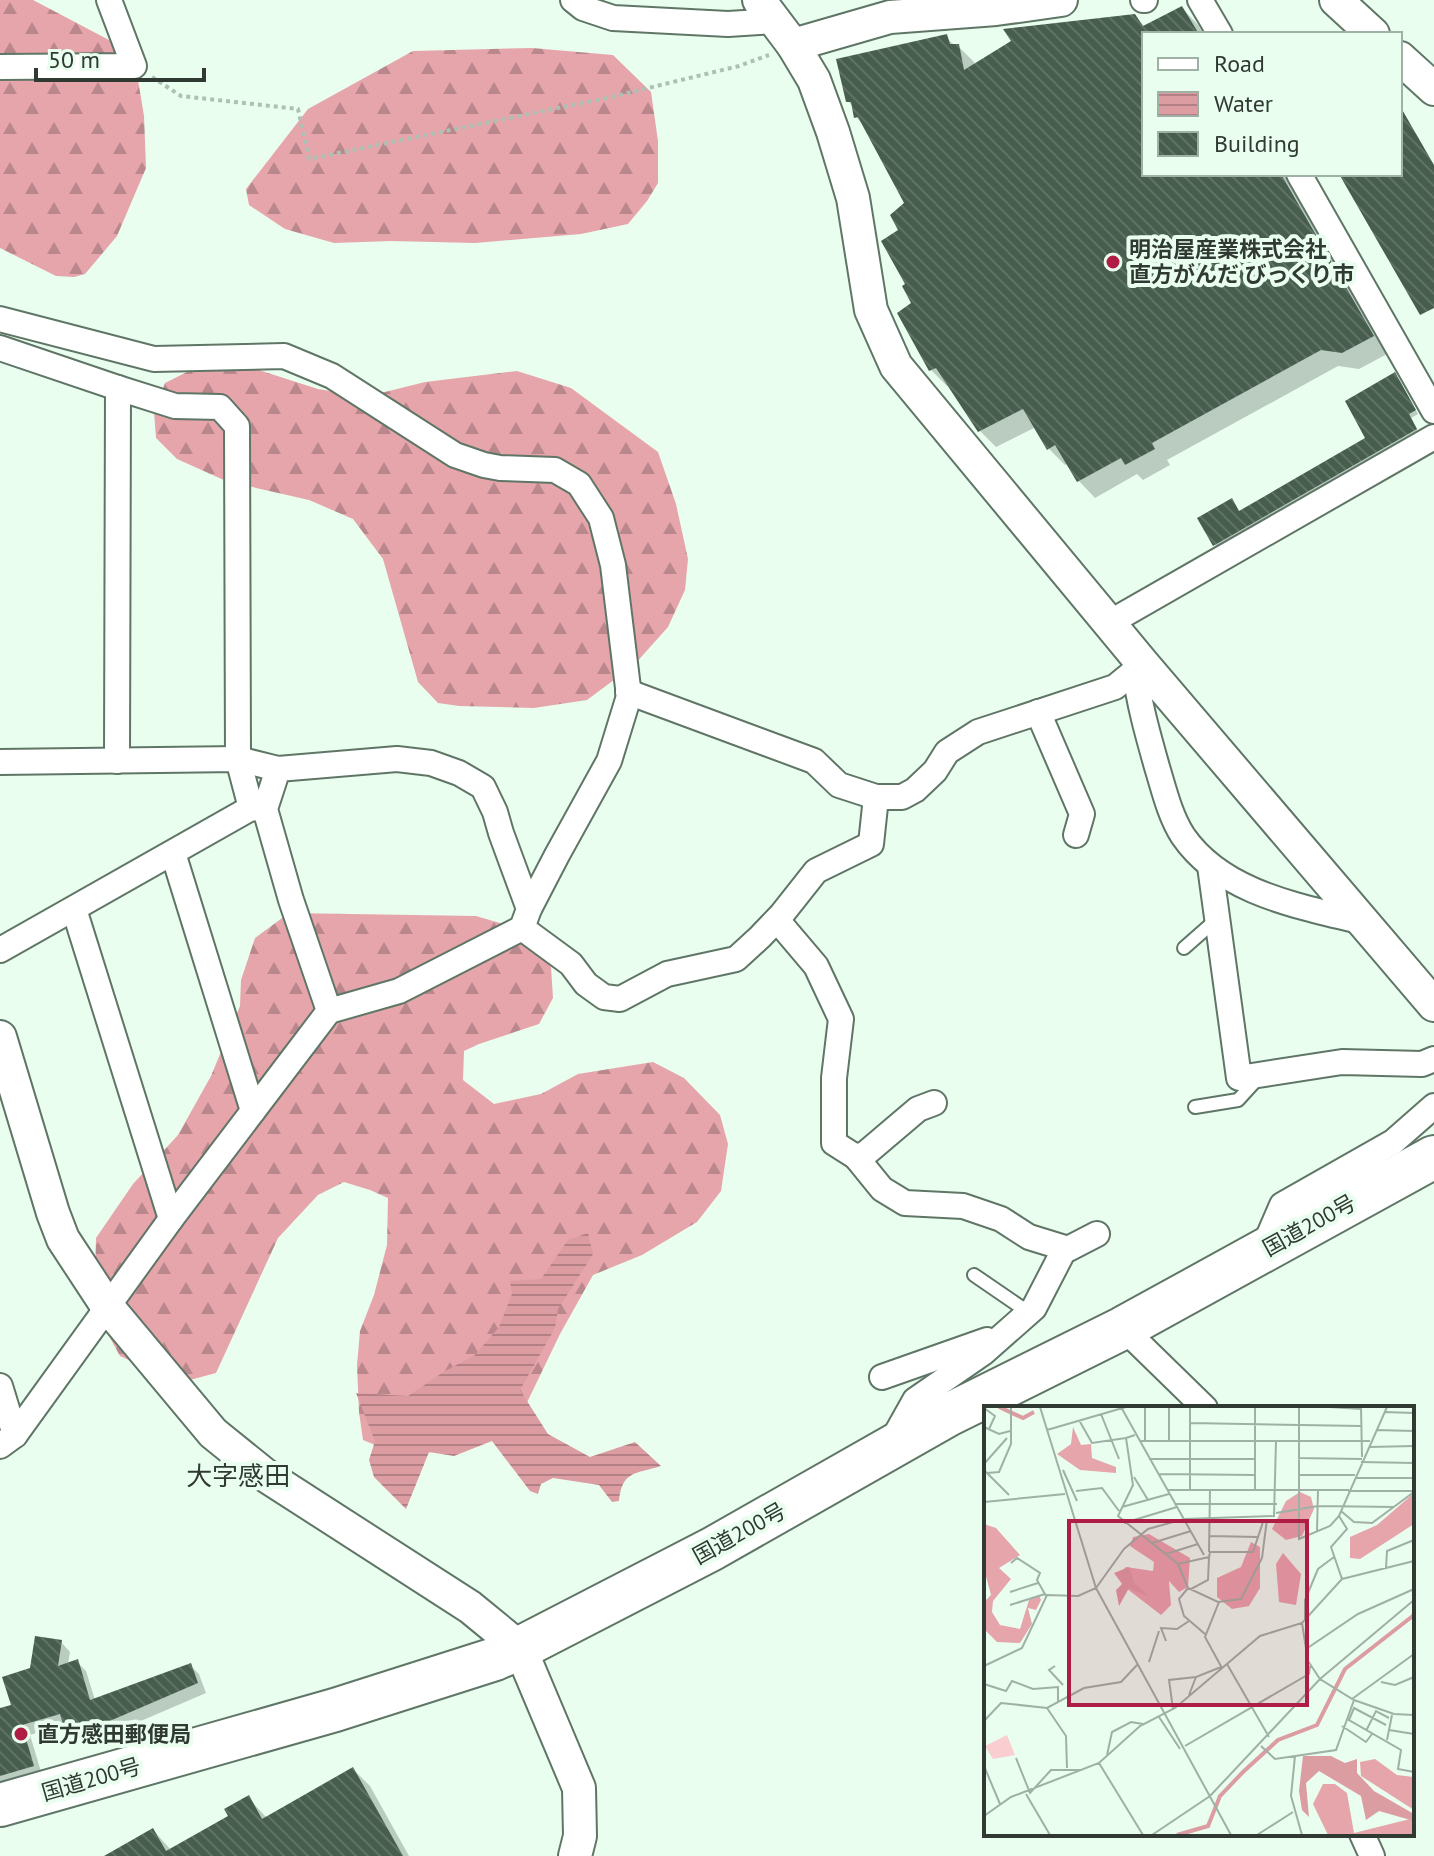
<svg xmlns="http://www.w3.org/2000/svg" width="1434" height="1856" viewBox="0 0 1434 1856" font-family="'PT Sans','Noto Sans JP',sans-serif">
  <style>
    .forest { fill: url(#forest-firs) }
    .water { fill: url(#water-rules) }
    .shadow { fill: #0003 }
    .building { fill: url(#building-back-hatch) }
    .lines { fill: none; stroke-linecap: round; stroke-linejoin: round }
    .service-casing { stroke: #5f7666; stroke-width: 16 }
    .minor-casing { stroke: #5f7666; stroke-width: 28 }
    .tertiary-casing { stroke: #5f7666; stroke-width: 36 }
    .trunk-casing { stroke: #5f7666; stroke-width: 46 }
    .path { stroke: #aec0b3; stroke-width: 4; stroke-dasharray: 4 4; stroke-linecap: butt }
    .service { stroke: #fff; stroke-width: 12 }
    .minor { stroke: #fff; stroke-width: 24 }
    .tertiary { stroke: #fff; stroke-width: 32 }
    .trunk { stroke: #fff; stroke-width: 42 }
    .poi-dot { fill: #af1c44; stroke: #e9feef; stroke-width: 3 }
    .labels { text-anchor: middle; stroke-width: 8; stroke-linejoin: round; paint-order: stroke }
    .poi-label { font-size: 22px; font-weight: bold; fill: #303a33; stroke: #e9feef; text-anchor: start }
    .street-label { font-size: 22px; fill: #303a33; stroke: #e9feef }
    .quarter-label { font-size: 26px; fill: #303a33; stroke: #e9feef }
    .inset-river { fill: none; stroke: #db9ca2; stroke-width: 4 }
    .inset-road { fill: none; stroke: #9fb0a4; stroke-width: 2 }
    .view { fill: #af1c44; fill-opacity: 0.15; stroke: #af1c44; stroke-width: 4 }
    .inset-edge { fill: none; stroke: #303a33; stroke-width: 4 }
  </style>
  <defs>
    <pattern id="forest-firs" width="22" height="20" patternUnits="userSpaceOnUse" patternTransform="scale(2)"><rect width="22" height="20" fill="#e5a5ab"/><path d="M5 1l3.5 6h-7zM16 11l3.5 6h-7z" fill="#ba878c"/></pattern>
    <pattern id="water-rules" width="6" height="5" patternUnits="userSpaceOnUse" patternTransform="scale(2)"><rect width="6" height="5" fill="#db9ca2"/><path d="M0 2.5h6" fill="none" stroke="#b28085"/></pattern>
    <pattern id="building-back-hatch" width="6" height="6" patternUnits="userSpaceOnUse" patternTransform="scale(2)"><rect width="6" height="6" fill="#475e4e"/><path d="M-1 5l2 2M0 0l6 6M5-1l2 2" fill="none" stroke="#5f7265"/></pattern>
  </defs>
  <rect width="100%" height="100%" fill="#e9feef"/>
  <g class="forest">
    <path d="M0,0H33L109,40L137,74L144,116L146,168L117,236L85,274L74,277L56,276L0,248Z"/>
    <path d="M532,48L613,55L651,92L658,141V183L647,201L628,224L581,234L475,243L391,241L334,243L285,229L249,205L246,189L308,109L413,51Z"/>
    <path d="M199,366L249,367L318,389L365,397L425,382L517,371L571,388L658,452L676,504L688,559L685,590L668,627L634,665L587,700L534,708L459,706L438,703L418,682L383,559L353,519L309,500L226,481L177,459L156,438L154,412L165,383Z"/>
    <path d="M289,913L476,916L513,927L551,967L553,998L539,1024L479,1044L464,1051L463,1080L494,1104L541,1094L578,1074L653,1062L684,1078L720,1115L728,1144L721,1191L697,1222L642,1255L593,1275L560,1334L520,1417L462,1447L420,1454H397L363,1440L359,1412L357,1365L360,1331L374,1295L387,1245L388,1198L370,1190L344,1182L318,1195L278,1238L216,1373L190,1380L159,1374L120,1356L105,1329L95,1277L96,1238L133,1184L178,1135L211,1076L240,1006L241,980L255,938Z"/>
  </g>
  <path class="water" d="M588,1233L593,1254L558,1309L555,1328L520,1390L548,1434L590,1457L635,1442L661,1466C635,1474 622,1471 619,1501L612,1502L599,1485L553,1478L541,1484L538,1494L530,1491L492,1441L454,1456L429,1452L406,1509L374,1477L369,1460L375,1441L356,1393L408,1396L445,1371L475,1355L499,1327L512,1294L510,1281L541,1279L568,1240Z"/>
  <g class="shadow">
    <path d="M1182,8L1198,25L1204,34H1144V174H1285L1389,353L1359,369L1338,366L1167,460L1170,465L1143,480L1137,474L1095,498L1079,481L1068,463L1065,465L1049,449L1036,427L996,447L979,430L950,386H947L931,370L907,285L901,230L906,203L865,127L856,117L854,108L848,101L946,37L955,46H958L974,62L975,65L1134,16L1145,27Z"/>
    <path d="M1398,378L1418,414L1411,418L1419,433L1218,548L1215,545L1235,504L1240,513L1368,438Z"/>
    <path d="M61,1642L70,1652L68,1664L77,1662L86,1671L95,1700L190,1665L199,1674L206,1693L106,1736L107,1738L86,1745L81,1741L77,1742L68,1733L65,1724L30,1735L42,1775L0,1787V1710L13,1706L32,1670Z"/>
    <path d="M353,1769L370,1786L409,1856H122L153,1830L171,1850L230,1817L248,1798L267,1818Z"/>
  </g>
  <g class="building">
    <path d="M1182,6L1199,34H1144V174H1281L1374,336L1342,353L1321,350L1152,443L1155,449L1125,465L1121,458L1077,482L1055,445L1047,450L1023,409L978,432L936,368L929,371L897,313L911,303L902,286L905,284L881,241L898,230L890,215L904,203L858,117L854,118L851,102H846L836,59L947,34L950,44H959L964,70L1011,41L1003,29L1135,14L1143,26Z"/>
    <path d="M1400,106L1434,165V308L1420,315L1339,174H1400Z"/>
    <path d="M1395,372L1416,410L1409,414L1417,429L1213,546L1197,518L1232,498L1239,511L1365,438L1345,401Z"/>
    <path d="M35,1636L62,1640L58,1666L78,1659L90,1700L191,1663L198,1683L98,1726L99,1729L75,1737L73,1732L66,1734L60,1714L22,1725L34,1766L0,1776V1708L11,1705L2,1677L30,1668Z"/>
    <path d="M353,1767L403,1856H104L153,1828L166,1851L228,1816L224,1809L249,1795L262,1819Z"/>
  </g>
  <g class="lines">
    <defs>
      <g id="service">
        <path d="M1184,948L1217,919"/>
        <path d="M1195,1107L1238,1100L1259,1077"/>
        <path d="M974,1275L1028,1312"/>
      </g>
      <g id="minor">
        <path d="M573,0L583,8L613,18L728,24L775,21"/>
        <path d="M1143,0H1145"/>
        <path d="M1200,0L1220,34"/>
        <path d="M0,67L134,66L109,0"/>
        <path d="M1299,174L1434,411"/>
        <path d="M0,319L154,359L284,356L332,376L455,455L484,465L500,468L555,470L579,484L601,518L613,565L629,696L609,761L557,855L529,909L522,928L399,991L329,1011"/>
        <path d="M0,348L118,388L175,406L220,407L237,426L238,759L278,769"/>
        <path d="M1109,623L1434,437"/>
        <path d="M1135,671C1139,704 1148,735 1157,767C1164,790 1170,816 1183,836C1223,894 1300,906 1363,922"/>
        <path d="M628,692L814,761L839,785L876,797H902L915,790L935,771L947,752L978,732L1115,687L1143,664"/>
        <path d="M1038,712L1082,814L1076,835"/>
        <path d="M117,761L118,388"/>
        <path d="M0,762L238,759L251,808"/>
        <path d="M173,853L253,1111"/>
        <path d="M1210,866L1239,1078L1342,1062L1422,1064L1434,1059"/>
        <path d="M74,909L171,1219"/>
        <path d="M777,920L816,966L841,1019L834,1078V1143L856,1157L865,1154L918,1109L934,1103"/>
        <path d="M522,928L571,964L586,984L604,997L620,999L667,974L736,959L760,937L782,914L816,871L871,844L876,797"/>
        <path d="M0,950L251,808L265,809"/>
        <path d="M856,1157L882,1189L905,1203L963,1206L1001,1219L1029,1237L1068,1249L1097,1234"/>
        <path d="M1263,1249L1282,1205L1393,1142L1434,1106"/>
        <path d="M1123,1328L1205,1408"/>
        <path d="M882,1377L987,1340"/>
        <path d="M0,1386L15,1435"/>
        <path d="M892,1441L915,1400L983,1353L1034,1308L1065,1248"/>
        <path d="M0,1446L15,1435L171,1219L329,1011L291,900L265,809L278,769L397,759L431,763L459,773L483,787L495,812L501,833L529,909"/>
        <path d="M1362,1834L1372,1856"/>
      </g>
      <g id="tertiary">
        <path d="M759,0L793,45L814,80L833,132L853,198L871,310L896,366L1143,664L1434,1005"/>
        <path d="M1336,0L1373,34"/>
        <path d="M793,45L890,17L996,9L1061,0"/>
        <path d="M1400,58L1434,89"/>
        <path d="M0,1037L53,1213L63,1239L107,1306L213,1433L265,1475L470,1607L520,1648L579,1788L580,1836L575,1856"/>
      </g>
      <path id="trunk" d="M0,1805L335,1710L495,1659L520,1648L712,1549L948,1415L1123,1328L1434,1157"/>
    </defs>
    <use href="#service" class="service-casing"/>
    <use href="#minor" class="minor-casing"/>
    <use href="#tertiary" class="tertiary-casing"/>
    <use href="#trunk" class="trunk-casing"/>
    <path class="path" d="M152,77L181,96L298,109L309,159L607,98L739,66L769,55"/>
    <use href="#service" class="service"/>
    <use href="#minor" class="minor"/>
    <use href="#tertiary" class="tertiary"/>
    <use href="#trunk" class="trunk"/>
  </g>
  <g class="poi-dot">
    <circle cx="1113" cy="262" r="8"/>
    <circle cx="21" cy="1734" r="8"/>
  </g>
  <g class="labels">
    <g class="poi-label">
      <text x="1129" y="257">明治屋産業株式会社<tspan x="1129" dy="25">直方がんだ びっくり市</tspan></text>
      <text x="37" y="1742">直方感田郵便局</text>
    </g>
    <g class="street-label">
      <text transform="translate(1309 1225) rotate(-29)" y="8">国道200号</text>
      <text transform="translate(739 1533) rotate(-29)" y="8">国道200号</text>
      <text transform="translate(91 1779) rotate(-16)" y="8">国道200号</text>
    </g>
    <g class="quarter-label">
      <text x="238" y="1485">大字感田</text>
    </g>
  </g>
  <g transform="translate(984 1406)">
    <rect width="430" height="430" fill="#e9feef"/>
    <path d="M89,21L97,39L107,38L108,52L132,61V67L96,64L73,48L87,38ZM316,86L327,91L330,103L318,130L302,134L288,123L302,95ZM430,87V118L376,153L366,152V131L393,119ZM0,118L12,122L36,149L15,162L27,173L9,195L8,206L16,219L36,223L45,194L55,189L57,194L52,204L44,202L48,218L36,237L13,236L0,223V196L7,189L0,163ZM165,128L206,152L204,181L195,186L185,175L187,199L177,209L142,182L137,166L142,161L169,165L170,156L146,140L149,131ZM267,136L276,141V182L265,200L248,203L233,191V172L257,161ZM299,147L317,168L312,199L295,196L292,158ZM391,353L413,369L430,371V404L377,370L376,356ZM339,378H351L363,387L370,427L430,412V429H344L329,398Z" fill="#e5a5ab"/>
    <path d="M23,329L31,349L9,353L1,340Z" fill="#facdd1"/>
    <path d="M145,161L150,176L165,191L145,182L135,200L132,184L138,178L130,167ZM319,350H347L361,357L373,353V367L390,385L430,408V415L395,405L382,414L377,390L335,365L322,377L325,411L318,404L315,385Z" fill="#db9ca2"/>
    <path class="inset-river" d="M15,1L39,12L50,6M193,429L224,420L236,390L259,366L294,334L333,319L361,263L430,209"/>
    <path class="inset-road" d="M56,1L112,182L247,429M137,1L220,149M161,1V35M185,1V35M315,1V133L346,120L355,110L403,1M345,1L377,3M377,1L378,51M0,2L11,10L5,23M400,6L430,7M117,8L135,53M95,14L108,37L142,32M206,17L377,20M0,21L15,28L26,25M63,24L142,1M392,24L430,25M151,29L142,32L149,79L134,110L194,158L225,151L224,174L207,183M155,35H386M385,41L430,40M314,52L378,53M165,53H271M377,56L430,57M0,58L23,32M0,64L25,89M79,64L93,95M3,67L15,66L27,38V1M175,68L271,69M314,69H371M150,71L164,94M371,72H430M206,83V1M271,83V1M183,84H365M92,85L118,82L135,105M364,85H430M0,96L81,88M191,98H293M138,101L185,88M357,105L370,116L388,117L430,86M292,107L334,100L410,101M355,110L363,123L347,141L358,173M140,117L193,101M333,126L334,84M226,130L274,131M168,137L207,125M225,146L226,84M182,148L214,138M225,151L226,146H269L280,113M27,157L33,152L56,167L53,174L62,190M194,158L204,182L234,196L257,193L278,152L283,113M402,162L403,145L430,134M204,182L195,193L200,210L221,228M26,186L54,177M235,196L221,231L238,262M26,199L61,188M321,214V194L334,163L350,151M318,217L324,255L336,273L370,294L410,308L430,309M182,235L177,222L193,223L205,215M322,243L374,208L430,183M165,256L175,225M243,258L285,331M0,260L38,242L63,189L94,190L112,182L140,143L164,123L200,113L290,110L292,35M71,260L65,264L79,279M397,276L411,279L430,271M0,278L22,285L28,275L49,283L74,281V295M205,289L212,271L237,261M368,293L430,248M63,302L82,330L83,362M189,303L185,274L212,271M175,311L196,343M0,315L17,297L63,302L100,282L137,276L153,259M402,319L370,302L365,314L417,344L414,363L430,366M358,320L382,336L388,328M405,324L430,328M382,325L392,305L405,312M403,334L408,309M201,340L325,268L326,260M277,340L291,353L352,344L370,294M123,349L128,326L147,316L159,318M311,350L307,390L318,429M32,352L46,387L67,364H98M115,357L159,429M0,360L16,398M42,388L66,429M0,410L27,391L115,357L156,320L191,302L276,230L318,217L358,173L430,155M168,429L226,390L336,273L430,194M273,429L309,406"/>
    <path class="view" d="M85,115H323V299H85Z"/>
    <rect width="430" height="430" class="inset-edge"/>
  </g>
  <rect x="1142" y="32" width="260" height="144" fill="#e9feef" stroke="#9fb0a4" stroke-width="2"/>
  <rect x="1158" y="58" width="40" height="12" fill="#ffffff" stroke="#9fb0a4" stroke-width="2"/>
  <text x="1214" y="72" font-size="24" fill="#303a33">Road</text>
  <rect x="1158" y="92" width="40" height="24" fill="url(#water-rules)" stroke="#9fb0a4" stroke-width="2"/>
  <text x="1214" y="112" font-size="24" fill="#303a33">Water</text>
  <rect x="1158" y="132" width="40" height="24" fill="url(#building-back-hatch)" stroke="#9fb0a4" stroke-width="2"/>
  <text x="1214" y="152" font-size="24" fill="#303a33">Building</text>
  <path d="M36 68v12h168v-12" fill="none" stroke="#303a33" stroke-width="4"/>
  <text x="48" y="68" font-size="24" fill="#303a33" stroke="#e9feef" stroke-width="6" paint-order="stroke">50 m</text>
</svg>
